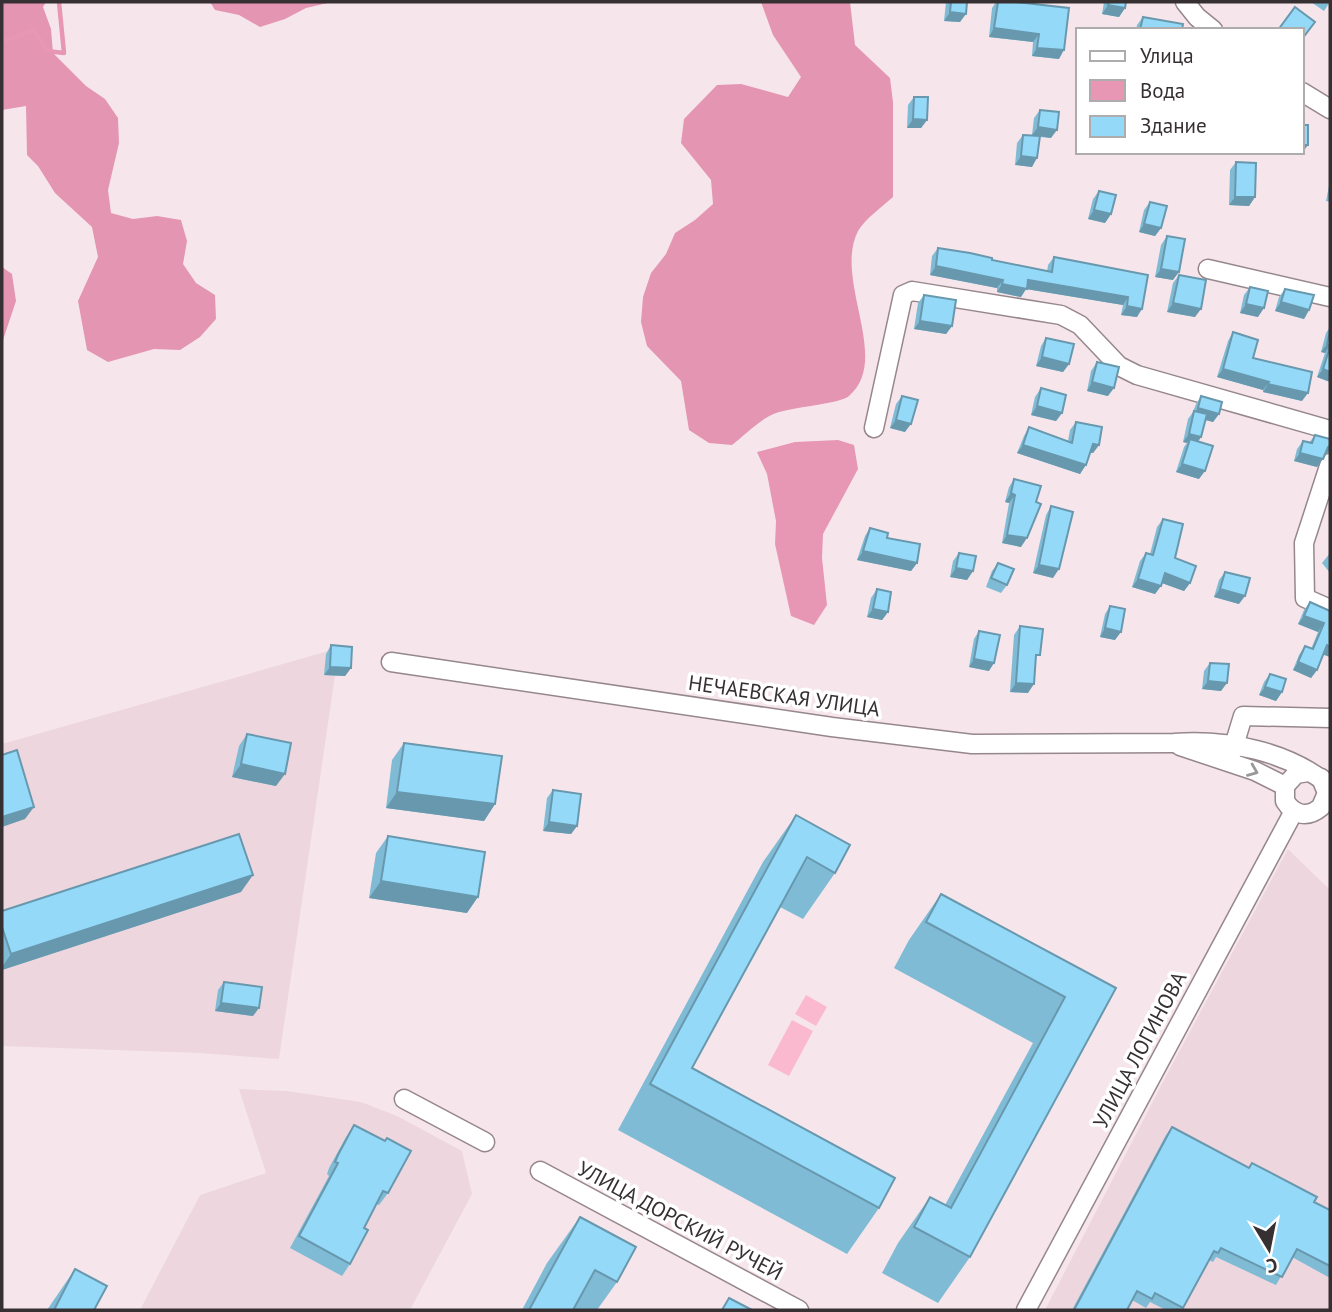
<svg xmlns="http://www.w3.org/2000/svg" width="1332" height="1312" viewBox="0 0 1332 1312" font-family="'PT Sans',sans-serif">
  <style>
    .built { fill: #edd6de }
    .green { fill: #fbb9d0 }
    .forest { fill: #e495b2 }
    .water { fill: #e797b4 }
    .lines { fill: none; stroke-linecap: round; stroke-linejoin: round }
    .stream { stroke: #e797b4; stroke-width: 4.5 }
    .minor-casing { stroke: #96878c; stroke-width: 21 }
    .minor { stroke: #fff; stroke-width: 18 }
    .wall { fill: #7fbbd5 }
    .shaded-wall { fill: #6898ae }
    .building { fill: #94d9f8; stroke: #6898ae; stroke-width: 2 }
    .oneway { stroke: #9a9898 }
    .labels { text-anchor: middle; stroke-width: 7; stroke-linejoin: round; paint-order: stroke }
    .street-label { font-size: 21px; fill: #363032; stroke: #fff }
  </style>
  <rect width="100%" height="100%" fill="#f6e6eb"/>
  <g class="built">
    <path d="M339,648L279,1059L199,1053L2,1046V744Z"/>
    <path d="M1288,849L1330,890V1310H1045L1164,1080Z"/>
    <path d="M239,1089L287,1091L361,1102L397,1116L462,1151L472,1194L410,1310H140L200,1195L266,1173Z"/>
  </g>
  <g class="green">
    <path d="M806,995L827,1007L816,1026L795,1014Z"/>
    <path d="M792,1020L813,1031L789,1076L768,1065Z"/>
  </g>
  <g class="forest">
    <path d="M2,2H46L43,7L51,29L53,53L86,86L105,99L118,118L119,143L108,190L111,213L133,219L157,216L181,220L187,241L183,264L196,283L215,295L216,319L200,337L180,350L154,349L108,362L87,350L78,301L98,257L92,227L55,193L38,166L27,155L26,106L2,110Z"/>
    <path d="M210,2H332L306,8L285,19L260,27L239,15L215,10Z"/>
    <path d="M761,2H850L855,45L890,78L893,102V197C882,207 865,219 858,231C833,280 892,359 849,396C840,404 792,407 776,413C760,419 745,435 732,445L709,443L689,430L681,381L647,346L641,322L643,297L651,273L666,254L675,233L695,220L713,204L711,180L681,143L684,119L717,85L741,84L788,97L801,77L773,35Z"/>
    <path d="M2,267L12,274L16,301L2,343Z"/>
  </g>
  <path class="water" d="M838,440L854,445L858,469L823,534L822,558L827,605L814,625L791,616L775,544L776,521L767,474L757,452L795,442Z"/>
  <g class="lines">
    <path class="stream" d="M2,38L8,40L34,30L47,51L64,53L59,2"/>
    <defs>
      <g id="minor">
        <path d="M1185,2L1197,17L1213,30"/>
        <path d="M1302,92L1330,109"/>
        <path d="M1208,269L1330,297"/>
        <path d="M874,428L903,295L912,291L1061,315L1080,325L1119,366L1137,375L1330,430"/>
        <path d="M1330,463L1304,543L1305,598L1330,609"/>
        <path d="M391,662L832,727L972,744L1174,743C1227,739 1288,751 1330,786"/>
        <path d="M1180,746L1255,771L1285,786"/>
        <path d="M1232,752L1243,716L1330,718"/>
        <path d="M1308,772L1296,774L1285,786V801C1294,816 1308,818 1321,807L1327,793L1321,778"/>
        <path d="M404,1099L485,1142"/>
        <path d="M540,1171L799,1310"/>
        <path d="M1026,1310L1294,811"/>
      </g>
    </defs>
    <use href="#minor" class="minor-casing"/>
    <use href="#minor" class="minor"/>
  </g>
  <g class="wall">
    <path d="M946,2H967L960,22L944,21Z"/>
    <path d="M996,2H1015L1059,59L1032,56L1033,42L989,37L992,8Z"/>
    <path d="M1104,2H1126L1125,8L1119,17L1102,14Z"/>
    <path d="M1311,2H1330L1324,11Z"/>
    <path d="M1143,17L1182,30H1136L1137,25Z"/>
    <path d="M914,97L927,120L921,128H907L908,105Z"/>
    <path d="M1040,110L1051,138L1040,137L1032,167L1015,165L1017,143L1023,135H1032L1034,118Z"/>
    <path d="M1236,162L1255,197L1249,206L1229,205L1230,170Z"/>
    <path d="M1330,181V202L1326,201Z"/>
    <path d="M1099,191L1111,214L1105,223L1088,219L1093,199Z"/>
    <path d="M1150,202L1161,228L1155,236L1139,232L1144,210Z"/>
    <path d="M1167,236L1173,280L1155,277L1161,245Z"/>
    <path d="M938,248L1047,272L1048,265L1054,257L1148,275L1137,317L1121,315L1123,305L1026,289L1021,297L997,292V288L930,275L932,256Z"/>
    <path d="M1179,275L1195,317L1167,312L1173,283Z"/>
    <path d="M1250,287L1258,317L1240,313L1244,295Z"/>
    <path d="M1285,289L1309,310L1304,319L1275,311L1279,297Z"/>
    <path d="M924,295L952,326L946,334L914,329L918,303Z"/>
    <path d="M1330,327V382L1317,377L1325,353L1321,352L1326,333Z"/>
    <path d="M1233,332L1253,358L1302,401L1263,392V390L1217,377L1228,341Z"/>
    <path d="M1046,338L1069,364L1063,372L1036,366L1041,346Z"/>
    <path d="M1097,362L1108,396L1087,391L1091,371Z"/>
    <path d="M1041,388L1062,413L1056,421L1031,415L1035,397Z"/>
    <path d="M902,396L905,432L890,428L896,404Z"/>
    <path d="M1201,396L1219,414L1213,422L1205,420L1201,437L1198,442L1199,479L1176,472L1184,447L1187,443L1183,442L1188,419L1193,412L1196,404Z"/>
    <path d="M1076,422L1099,445L1093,453H1090L1080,474L1017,453L1024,436L1029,427L1068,441L1070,430Z"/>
    <path d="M1315,435L1329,452L1325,454L1317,467L1294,461L1297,449L1303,441L1309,443Z"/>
    <path d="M1014,479L1021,547L1002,543L1009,503L1005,502L1009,487Z"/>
    <path d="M1051,506L1053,578L1033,573L1046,515Z"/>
    <path d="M1163,519L1175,558L1190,583L1184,591L1162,583L1155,594L1132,587L1140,561L1146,553L1150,554L1157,527Z"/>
    <path d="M870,528L887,538L917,563L911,571L857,560L865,536Z"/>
    <path d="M959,553L973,571L967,580L950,577L953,561Z"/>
    <path d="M1330,553V573L1322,563Z"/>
    <path d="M998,563L1007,585L1001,593L986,587L992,571Z"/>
    <path d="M1225,572L1239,604L1214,597L1219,580Z"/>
    <path d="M877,589L888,612L882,620L867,617L871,598Z"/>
    <path d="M1310,602L1330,611L1323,655L1317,670L1311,678L1293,670L1299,655L1305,646L1311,649L1318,632L1298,624L1304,610Z"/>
    <path d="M1110,606L1115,640L1100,637L1105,614Z"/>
    <path d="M1020,626L1028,693L1010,692L1014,635Z"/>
    <path d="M979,631L989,671L969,667L974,639Z"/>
    <path d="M331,645L351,668L345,676L324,675L326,654Z"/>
    <path d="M1210,663L1221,691L1202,689L1204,671Z"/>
    <path d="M1270,674L1282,692L1276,701L1259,695L1264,682Z"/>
    <path d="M247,734L276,786L232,777L239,746Z"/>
    <path d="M404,743L495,804L484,821L386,808L392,760Z"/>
    <path d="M553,790L577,826L571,834L543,831L547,798Z"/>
    <path d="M796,815L835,873L803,919L780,907L692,1068L879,1208L847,1254L618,1130L763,862Z"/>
    <path d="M388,836L467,913L369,898L376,853Z"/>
    <path d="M241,892L2,970V911Z"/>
    <path d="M941,894L1116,988L970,1257L938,1303L882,1273L898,1243L930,1197L945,1205L1033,1043L894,968L909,940Z"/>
    <path d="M224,982L253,1016L215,1011L218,990Z"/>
    <path d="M354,1125L388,1193L379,1205L376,1204L364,1228L350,1264L342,1276L290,1248L329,1176L327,1174L329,1168L346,1137Z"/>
    <path d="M1172,1127L1249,1168L1252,1163L1314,1202L1330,1210V1278L1292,1257L1276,1285L1216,1257L1213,1262L1209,1260L1181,1310H1166L1150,1302L1146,1308L1132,1300L1127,1310H1072L1166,1135Z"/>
    <path d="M580,1217L617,1282L597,1310H522L547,1263Z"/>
    <path d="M75,1269L94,1310H47Z"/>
  </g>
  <g class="shaded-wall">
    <path d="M1108,5L1125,8L1119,17L1102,14Z"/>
    <path d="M950,12L966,14L960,22L944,21Z"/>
    <path d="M994,28L1039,34L1033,42L989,37Z"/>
    <path d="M1037,48L1064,50L1059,59L1032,56Z"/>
    <path d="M913,119L927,120L921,128H907Z"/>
    <path d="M1038,127L1057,130L1051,138L1032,135Z"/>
    <path d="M1302,145H1308L1302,153L1275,152H1302Z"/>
    <path d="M1021,156L1037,158L1032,167L1015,165Z"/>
    <path d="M1235,197H1255L1249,206L1229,205Z"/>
    <path d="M1094,210L1111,214L1105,223L1088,219Z"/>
    <path d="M1144,224L1161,228L1155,236L1139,232Z"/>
    <path d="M936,266L1003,280L997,288L930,275Z"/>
    <path d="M1161,269L1179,272L1173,280L1155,277Z"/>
    <path d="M1028,280L1128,297L1123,305L1026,289L1021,297L997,292L1002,284Z"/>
    <path d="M1281,302L1309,310L1304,319L1275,311Z"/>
    <path d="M1173,303L1201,309L1195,317L1167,312Z"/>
    <path d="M1246,304L1264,308L1258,317L1240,313Z"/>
    <path d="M1127,306L1142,309L1137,317L1121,315Z"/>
    <path d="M920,321L952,326L946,334L914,329Z"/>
    <path d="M1327,344L1330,345V346L1325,353L1321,352Z"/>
    <path d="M1042,357L1069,364L1063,372L1036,366Z"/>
    <path d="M1223,369L1269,382L1263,390L1217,377Z"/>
    <path d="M1323,369L1330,372V382L1317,377Z"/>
    <path d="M1092,382L1114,388L1108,396L1087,391Z"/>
    <path d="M1268,384L1308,393L1302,401L1263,392Z"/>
    <path d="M1037,406L1062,413L1056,421L1031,415Z"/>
    <path d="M1198,408L1219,414L1213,422L1192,416Z"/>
    <path d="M896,420L911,424L905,432L890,428Z"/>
    <path d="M1189,434L1201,437L1195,445L1190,439L1187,443L1183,442Z"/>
    <path d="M1093,444L1099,445L1093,453L1087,452Z"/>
    <path d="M1023,445L1086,465L1080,474L1017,453Z"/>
    <path d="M1330,446L1329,452L1322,455L1328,447Z"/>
    <path d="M1300,453L1323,459L1317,467L1294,461Z"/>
    <path d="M1182,464L1205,471L1199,479L1176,472Z"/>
    <path d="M1011,493L1015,495L1009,503L1005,502Z"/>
    <path d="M1007,535L1027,538L1021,547L1002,543Z"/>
    <path d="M863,551L917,563L911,571L857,560Z"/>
    <path d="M1039,565L1059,569L1053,578L1033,573Z"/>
    <path d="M956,568L973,571L967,580L950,577Z"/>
    <path d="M1165,573L1190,583L1184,591L1159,582Z"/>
    <path d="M1138,579L1161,586L1155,594L1132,587Z"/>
    <path d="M1220,589L1245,596L1239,604L1214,597Z"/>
    <path d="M873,609L888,612L882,620L867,617Z"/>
    <path d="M1304,616L1324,623L1318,632L1298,624Z"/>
    <path d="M1105,628L1121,632L1115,640L1100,637Z"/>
    <path d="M1327,645L1330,647V657L1321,654Z"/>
    <path d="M974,659L994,663L989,671L969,667Z"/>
    <path d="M1298,662L1317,670L1311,678L1293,670Z"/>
    <path d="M330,667L351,668L345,676L324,675Z"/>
    <path d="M1208,681L1227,683L1221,691L1202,689Z"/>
    <path d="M1016,683L1034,684L1028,693L1010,692Z"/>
    <path d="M1265,687L1282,692L1276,701L1259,695Z"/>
    <path d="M241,764L285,774L276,786L232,777Z"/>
    <path d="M397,792L495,804L484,821L386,808Z"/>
    <path d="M34,807L25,819L2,827V817Z"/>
    <path d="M549,822L577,826L571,834L543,831Z"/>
    <path d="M253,875L241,892L2,970V967L11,954Z"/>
    <path d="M381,881L478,897L467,913L369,898Z"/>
    <path d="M221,1003L259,1008L253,1016L215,1011Z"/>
  </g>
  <g class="building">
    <path d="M951,2H967L966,14L950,12Z"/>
    <path d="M998,2H1015L1069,8L1064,50L1037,48L1039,34L994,28Z"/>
    <path d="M1109,2H1126L1125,8L1108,5Z"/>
    <path d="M1295,7L1315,22L1302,39V30H1278Z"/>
    <path d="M1143,17L1183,24L1182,30H1140Z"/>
    <path d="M914,97H928L927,120L913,119Z"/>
    <path d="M1040,110L1059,112L1057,130L1038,127Z"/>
    <rect x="1302" y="125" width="6" height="20"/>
    <path d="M1023,135L1040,136L1037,158L1021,156Z"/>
    <path d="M1236,162L1256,163L1255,197H1235Z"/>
    <path d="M1099,191L1116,195L1111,214L1094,210Z"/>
    <path d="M1150,202L1167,206L1161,228L1144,224Z"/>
    <path d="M1167,236L1185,239L1179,272L1161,269Z"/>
    <path d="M938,248L970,253L992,258V260L1052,272L1054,257L1148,275L1142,309L1127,306L1128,297L1028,280L1027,289L1002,284L1003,280L936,266Z"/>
    <path d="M1179,275L1206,280L1201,309L1173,303Z"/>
    <path d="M1250,287L1268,291L1264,308L1246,304Z"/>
    <path d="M1285,289L1314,295L1309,310L1281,302Z"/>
    <path d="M924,295L956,300L952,326L920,321Z"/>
    <path d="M1330,331V345L1327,344Z"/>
    <path d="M1233,332L1258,340L1253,358L1312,372L1308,393L1268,384L1269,382L1223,369Z"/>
    <path d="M1046,338L1074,344L1069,364L1042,357Z"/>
    <path d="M1330,347V372L1323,369Z"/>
    <path d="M1097,362L1119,367L1114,388L1092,382Z"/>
    <path d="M1041,388L1066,395L1062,413L1037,406Z"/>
    <path d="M902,396L918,400L911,424L896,420Z"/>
    <path d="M1201,396L1222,402L1219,414L1198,408Z"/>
    <path d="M1194,411L1207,414L1201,437L1189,434Z"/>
    <path d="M1076,422L1102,427L1099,445L1093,444L1086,465L1023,445L1029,427L1072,443Z"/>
    <path d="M1315,435L1330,439V446L1328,447L1323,459L1300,453L1303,441L1312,443Z"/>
    <path d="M1190,439L1213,446L1205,471L1182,464Z"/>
    <path d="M1014,479L1041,486L1036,502L1041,504L1027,538L1007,535L1015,495L1011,493Z"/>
    <path d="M1051,506L1073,512L1059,569L1039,565Z"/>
    <path d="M1163,519L1183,524L1175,558L1196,566L1190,583L1165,573L1161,586L1138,579L1146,553L1153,555Z"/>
    <path d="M870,528L888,533L887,538L920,544L917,563L863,551Z"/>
    <path d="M959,553L976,556L973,571L956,568Z"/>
    <path d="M998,563L1014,569L1007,585L991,578Z"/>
    <path d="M1225,572L1250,578L1245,596L1220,589Z"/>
    <path d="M877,589L891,592L888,612L873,609Z"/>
    <path d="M1310,602L1330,611V647L1327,645L1317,670L1298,662L1305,646L1313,649L1324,623L1304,616Z"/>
    <path d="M1110,606L1125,609L1121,632L1105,628Z"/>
    <path d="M1020,626L1043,629L1040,655H1036L1034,684L1016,683Z"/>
    <path d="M979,631L1000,635L994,663L974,659Z"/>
    <path d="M331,645L352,647L351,668L330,667Z"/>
    <path d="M1210,663L1229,664L1227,683L1208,681Z"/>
    <path d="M1270,674L1286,679L1282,692L1265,687Z"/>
    <path d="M247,734L291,743L285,774L241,764Z"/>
    <path d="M404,743L502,756L495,804L397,792Z"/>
    <path d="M17,750L34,807L2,817V755Z"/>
    <path d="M553,790L581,794L577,826L549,822Z"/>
    <path d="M796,815L850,845L835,873L807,857L692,1068L895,1178L879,1208L650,1084Z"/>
    <path d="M239,834L253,875L11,954L2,927V911Z"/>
    <path d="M388,836L485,852L478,897L381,881Z"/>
    <path d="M941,894L1116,988L970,1257L914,1227L930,1197L951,1208L1065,997L926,922Z"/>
    <path d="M224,982L262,987L259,1008L221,1003Z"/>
    <path d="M354,1125L385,1141L387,1138L411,1151L388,1193L383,1191L364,1228L368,1230L350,1264L299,1236L338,1163L335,1162L338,1155Z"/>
    <path d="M1172,1127L1249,1168L1252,1163L1317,1197L1314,1202L1330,1210V1266L1297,1249L1282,1277L1221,1248L1218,1253L1214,1251L1183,1308L1155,1293L1152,1299L1137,1291L1127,1310H1074Z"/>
    <path d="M580,1217L636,1247L617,1282L595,1270L573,1310H529Z"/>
    <path d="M75,1269L107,1286L94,1310H54Z"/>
    <path d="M729,1298L752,1310H722Z"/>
  </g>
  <defs><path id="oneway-chevron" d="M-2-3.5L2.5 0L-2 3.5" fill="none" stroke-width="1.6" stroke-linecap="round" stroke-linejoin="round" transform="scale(1.75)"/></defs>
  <use class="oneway" href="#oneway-chevron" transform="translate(1253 771) rotate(22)"/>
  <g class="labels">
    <g class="street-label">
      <text transform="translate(784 696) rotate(8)" y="7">НЕЧАЕВСКАЯ УЛИЦА</text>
      <text transform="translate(1140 1050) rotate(-62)" y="7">УЛИЦА ЛОГИНОВА</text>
      <text transform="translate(680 1221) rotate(28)" y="7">УЛИЦА ДОРСКИЙ РУЧЕЙ</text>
    </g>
  </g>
  <rect width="1332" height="1312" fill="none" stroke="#363032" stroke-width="7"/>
  <rect x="1076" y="28" width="228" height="126" fill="#ffffff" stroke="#afacad" stroke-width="2"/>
  <rect x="1090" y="51" width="35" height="10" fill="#ffffff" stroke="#afacad" stroke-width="2"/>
  <text x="1140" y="63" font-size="21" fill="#363032">Улица</text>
  <rect x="1090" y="80" width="35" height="21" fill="#e797b4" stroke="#afacad" stroke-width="2"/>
  <text x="1140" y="98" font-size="21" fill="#363032">Вода</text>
  <rect x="1090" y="116" width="35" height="21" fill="#94d9f8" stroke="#afacad" stroke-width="2"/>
  <text x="1140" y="133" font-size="21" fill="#363032">Здание</text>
  <g transform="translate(1269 1249) rotate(170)" stroke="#ffffff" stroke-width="5" paint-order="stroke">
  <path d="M0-5L12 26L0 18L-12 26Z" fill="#363032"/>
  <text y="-10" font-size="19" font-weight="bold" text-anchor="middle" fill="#363032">С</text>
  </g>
</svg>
